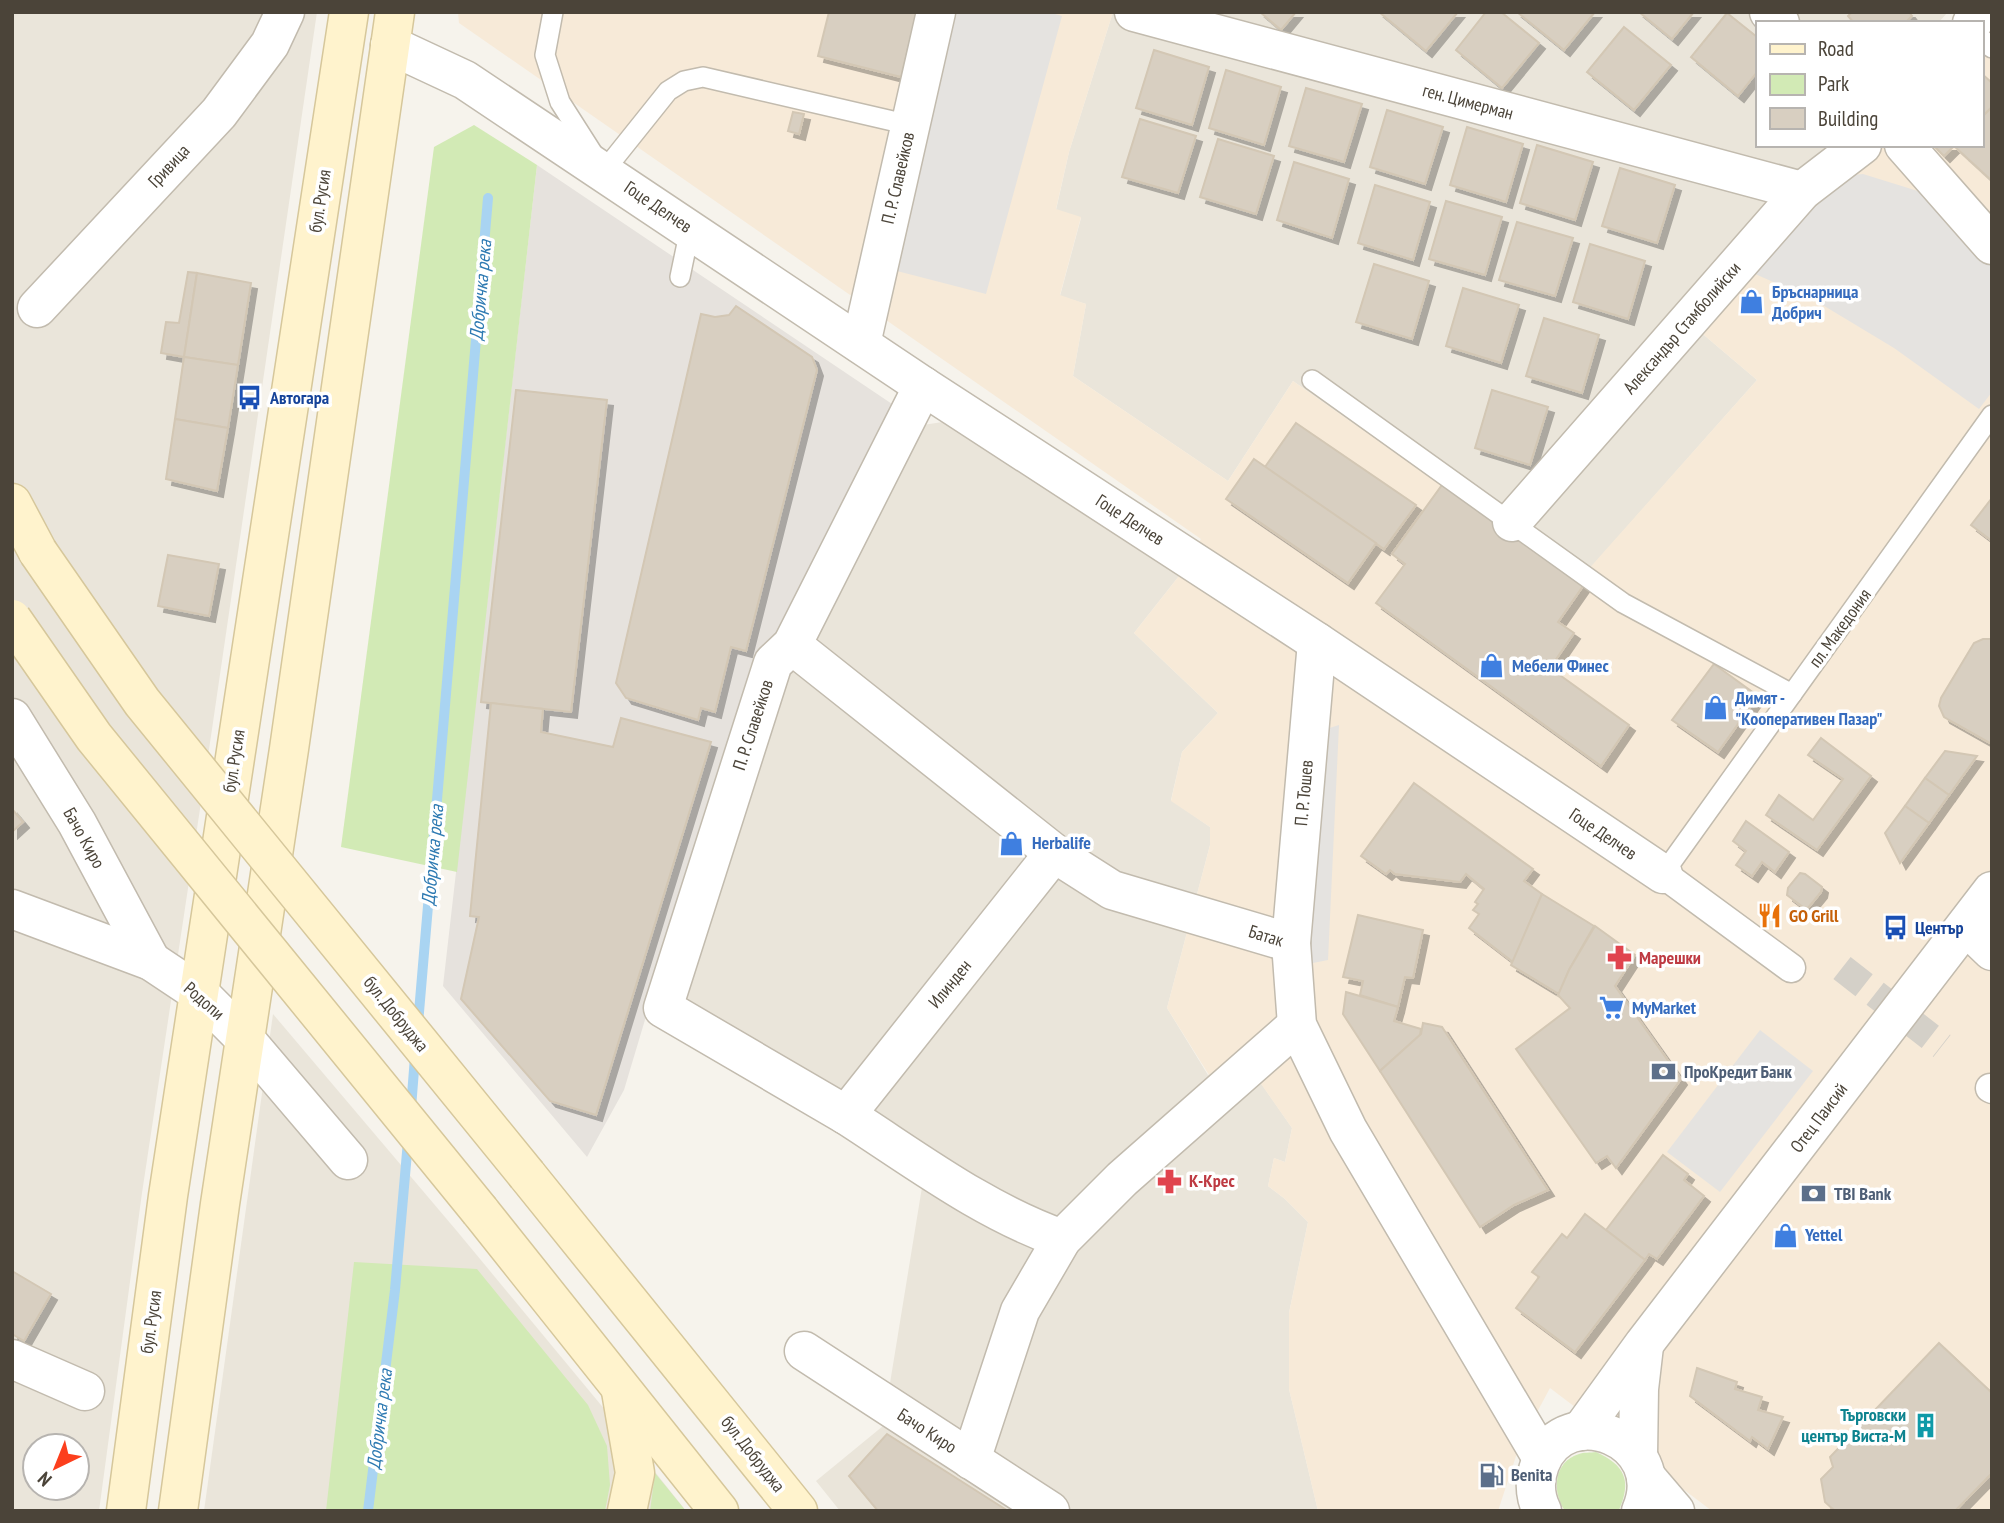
<svg xmlns="http://www.w3.org/2000/svg" width="2004" height="1523" viewBox="0 0 2004 1523" font-family="'PT Sans Narrow',sans-serif">
  <style>
    .residential { fill: #eae5da; fill-rule: evenodd }
    .commercial { fill: #f7ead8 }
    .industrial { fill: #e6e2dd }
    .green { fill: #d2eab5 }
    .parking { fill: #e5e3e0 }
    .lines { fill: none; stroke-linecap: round; stroke-linejoin: round }
    .stream { stroke: #a9d4f2; stroke-width: 10 }
    .building { fill: #d8cfc1; stroke: #d3c7b4; stroke-width: 2; filter: url(#shadow) }
    .pedestrian-tunnel { stroke: #d4d0c8; stroke-width: 28; stroke-dasharray: 28 14; stroke-linecap: butt }
    .service-casing { stroke: #c2bbae; stroke-width: 22 }
    .pedestrian-casing { stroke: #c2bbae; stroke-width: 31 }
    .minor-casing { stroke: #c2bbae; stroke-width: 41 }
    .tertiary-casing { stroke: #c2bbae; stroke-width: 41 }
    .secondary-casing { stroke: #d6c79b; stroke-width: 41 }
    .service { stroke: #fff; stroke-width: 19 }
    .pedestrian { stroke: #fff; stroke-width: 28 }
    .minor { stroke: #fff; stroke-width: 38 }
    .tertiary { stroke: #fff; stroke-width: 38 }
    .secondary { stroke: #fff3cd; stroke-width: 38 }
    .secondary-bridge-casing { stroke: #d6c79b; stroke-width: 41; stroke-linecap: butt }
    .secondary-bridge { stroke: #fff3cd; stroke-width: 38 }
    .labels { text-anchor: middle; stroke-width: 7; stroke-linejoin: round; paint-order: stroke }
    .street-label { font-size: 18px; fill: #4b4439; stroke: #fff }
    .shop-label { font-size: 18px; font-weight: bold; fill: #366cbe; stroke: #fff; text-anchor: start }
    .transit-label { font-size: 18px; font-weight: bold; fill: #164399; stroke: #fff; text-anchor: start }
    .food-label { font-size: 18px; font-weight: bold; fill: #c56008; stroke: #fff; text-anchor: start }
    .health-label { font-size: 18px; font-weight: bold; fill: #be3a42; stroke: #fff; text-anchor: start }
    .service-label { font-size: 18px; font-weight: bold; fill: #4e5e75; stroke: #fff; text-anchor: start }
    .culture-label { font-size: 18px; font-weight: bold; fill: #0d838f; stroke: #fff; text-anchor: end }
    .water-label { font-size: 19px; font-style: italic; fill: #2e7ab2; stroke: #fff }
  </style>
  <defs>
    <filter id="shadow"><feDropShadow dx="6" dy="6" stdDeviation="0" flood-color="#0004"/></filter>
  </defs>
  <rect width="100%" height="100%" fill="#f6f3ec"/>
  <g class="residential">
    <path d="M12,12H317L211,736L142,1193L99,1511H12ZM35,1446H77V1488H35Z"/>
    <path d="M1113,12H1948L1938,23H1757V145H1829L1678,313L1757,380L1578,582L1293,381L1228,481L1073,376L1086,304L1060,296L1081,218L1056,210L1069,152Z"/>
    <path d="M949,421L1179,576L1134,633L1218,713L1182,752L1171,800L1210,827V845L1167,1008L1208,1075L1240,1053L1292,1128L1285,1162L1274,1158L1268,1186L1285,1199L1308,1222L1289,1313V1389L1318,1511H840L816,1481L883,1426L923,1181L672,1033L780,681L923,425Z"/>
    <path d="M273,1014L456,1230L625,1434L686,1511H204Z"/>
  </g>
  <path class="commercial" d="M458,12H1113L1069,152L1056,209L1081,217L1060,295L1086,304L1073,376L1228,481L1293,381L1578,581L1757,380L1678,313L1829,145H1981V26L1992,38V1511H1712L1550,1388L1520,1444L1498,1511H1318L1289,1389V1313L1308,1222L1285,1199L1268,1186L1274,1158L1285,1162L1292,1128L1240,1054L1209,1075L1167,1008L1210,845V827L1171,801L1182,752L1218,713L1134,633L1179,576L1201,539L459,23Z"/>
  <path class="industrial" d="M537,165L898,408L785,621L751,665L624,1090L587,1157L443,986Z"/>
  <g class="green">
    <path d="M474,125L537,165L457,872L341,847L434,147Z"/>
    <path d="M354,1262L477,1269L588,1405L607,1446L610,1485L605,1511H326Z"/>
    <path d="M1596,1452C1625,1465 1632,1481 1619,1510L1565,1511C1552,1492 1553,1462 1579,1454C1583,1452 1591,1453 1596,1452Z"/>
    <path d="M655,1473L686,1511H650Z"/>
  </g>
  <g class="parking">
    <path d="M955,12H1048L1062,16L986,294L897,271Z"/>
    <path d="M1863,174L1921,192L1992,267V392L1979,409L1894,348L1816,301L1744,269L1834,177Z"/>
    <path d="M1339,725L1328,960L1303,965L1317,732Z"/>
    <path d="M1760,1030L1813,1071L1720,1192L1667,1152Z"/>
  </g>
  <g class="lines">
    <g class="stream">
      <path d="M418,1024L488,198"/>
      <path d="M411,1108L415,1057"/>
      <path d="M368,1511L395,1290L408,1141"/>
    </g>
  </g>
  <g class="building">
    <path d="M829,12H917L901,77L818,56Z"/>
    <path d="M1260,12H1296L1281,30Z"/>
    <path d="M1379,12H1458L1426,51Z"/>
    <path d="M1486,12H1501L1539,43L1502,88L1456,50Z"/>
    <path d="M1517,12H1595L1564,50Z"/>
    <path d="M1639,12H1694L1672,39Z"/>
    <path d="M1852,12H1909L1912,16L1905,23H1854L1848,16Z"/>
    <path d="M1727,13L1757,37V72L1738,96L1691,57Z"/>
    <path d="M1624,27L1671,65L1634,110L1587,72Z"/>
    <path d="M1154,50L1209,67L1192,125L1136,108Z"/>
    <path d="M1226,70L1281,87L1264,145L1209,128Z"/>
    <path d="M1981,73L1992,83V107L1981,118Z"/>
    <path d="M1306,88L1362,104L1344,162L1289,146Z"/>
    <path d="M1992,107V181L1954,146L1981,145V118Z"/>
    <path d="M1387,110L1443,127L1425,184L1370,167Z"/>
    <path d="M793,112L804,114L799,134L788,131Z"/>
    <path d="M1140,119L1196,136L1178,193L1122,177Z"/>
    <path d="M1467,127L1523,144L1506,202L1450,185Z"/>
    <path d="M1218,139L1274,156L1256,214L1200,197Z"/>
    <path d="M1537,145L1593,162L1575,220L1520,203Z"/>
    <path d="M1933,145H1955L1944,156Z"/>
    <path d="M1294,162L1349,179L1332,238L1277,220Z"/>
    <path d="M1620,168L1675,185L1657,243L1602,226Z"/>
    <path d="M1375,185L1430,202L1413,260L1358,243Z"/>
    <path d="M1446,201L1502,217L1485,275L1429,259Z"/>
    <path d="M1517,222L1573,238L1555,296L1499,280Z"/>
    <path d="M1590,244L1645,261L1628,319L1573,302Z"/>
    <path d="M1374,264L1429,281L1412,339L1356,322Z"/>
    <path d="M188,272L197,273L184,357L161,353L166,322L179,323Z"/>
    <path d="M197,273L251,283L238,365L184,357Z"/>
    <path d="M1463,288L1519,305L1501,363L1446,346Z"/>
    <path d="M736,306L812,357L817,370L746,651L731,647L715,712L701,708L698,720L626,698L616,683L701,314L715,317L729,315Z"/>
    <path d="M1544,318L1599,335L1582,393L1526,376Z"/>
    <path d="M184,357L238,365L228,428L175,419Z"/>
    <path d="M516,390L607,400L571,712L481,702Z"/>
    <path d="M1492,390L1548,407L1530,465L1475,448Z"/>
    <path d="M175,419L228,428L217,491L166,479Z"/>
    <path d="M1296,423L1416,505L1384,549L1265,467Z"/>
    <path d="M1254,459L1376,543L1348,583L1226,499Z"/>
    <path d="M1442,485L1583,586L1558,622L1574,633L1550,668L1629,725L1601,766L1376,603L1405,564L1392,554Z"/>
    <path d="M1992,498V541L1971,525Z"/>
    <path d="M168,555L219,564L209,616L158,606Z"/>
    <path d="M1983,639H1992V744L1944,717L1939,706L1941,698L1974,643Z"/>
    <path d="M1714,664L1758,696L1718,752L1672,720Z"/>
    <path d="M491,703L543,709L541,732L613,747L621,718L711,742L596,1115L550,1101L461,999L479,917L470,916Z"/>
    <path d="M1821,738L1871,776L1817,850L1766,815L1779,795L1813,820L1843,779L1808,755Z"/>
    <path d="M1945,751L1977,756L1949,795L1925,778Z"/>
    <path d="M1925,778L1949,795L1929,823L1905,806Z"/>
    <path d="M1414,783L1533,869L1524,881L1542,894L1513,962L1469,928L1479,914L1473,910L1478,904L1475,902L1484,889L1466,874L1460,882L1395,874L1390,870L1386,874L1361,856Z"/>
    <path d="M1905,806L1929,823L1900,863L1885,833Z"/>
    <path d="M12,809L23,822L12,832Z"/>
    <path d="M1746,821L1789,852L1775,872L1762,862L1752,876L1736,865L1746,851L1733,841Z"/>
    <path d="M1800,873L1805,874L1822,887L1821,892L1808,908L1803,907L1787,895L1788,888Z"/>
    <path d="M1542,894L1594,926L1569,970L1559,994L1511,965Z"/>
    <path d="M1358,915L1423,930L1413,978L1405,977L1398,1007L1360,995L1363,981L1343,977Z"/>
    <path d="M1595,926L1635,955L1615,986L1681,1079L1616,1168L1607,1156L1596,1163L1516,1049L1570,1008L1558,995L1569,970Z"/>
    <path d="M1346,992L1398,1007L1394,1021L1421,1029L1420,1035L1380,1071L1343,1014Z"/>
    <path d="M1423,1023L1442,1027L1548,1190L1514,1205L1480,1227L1380,1071L1421,1034Z"/>
    <path d="M1663,1155L1688,1174L1684,1180L1704,1196L1657,1259L1649,1254L1645,1260L1606,1230Z"/>
    <path d="M1585,1214L1645,1260L1575,1352L1516,1308L1539,1277L1532,1272L1562,1234L1567,1238Z"/>
    <path d="M12,1271L51,1294L24,1341L12,1334Z"/>
    <path d="M1939,1343L1992,1393V1473L1955,1511H1835L1825,1502L1821,1479L1833,1467L1830,1457Z"/>
    <path d="M1697,1368L1737,1382L1735,1389L1762,1397L1758,1410L1783,1417L1768,1449L1752,1437L1750,1441L1690,1396Z"/>
    <path d="M887,1434L1008,1511H878L849,1476Z"/>
  </g>
  <g class="lines">
    <path class="pedestrian-tunnel" d="M1842,968L1942,1046"/>
    <defs>
      <g id="service">
        <path d="M553,12L545,55L560,102L604,171L668,91L684,81L703,77L910,125"/>
        <path d="M1981,38L1992,48"/>
        <path d="M680,277L690,229"/>
        <path d="M1312,380L1623,603L1792,694"/>
        <path d="M1663,874L1992,415"/>
      </g>
      <g id="pedestrian">
        <path d="M1663,874L1791,968"/>
        <path d="M1990,1088L1992,1089"/>
      </g>
      <g id="minor">
        <path d="M1134,12L1802,191"/>
        <path d="M1769,12L1780,23"/>
        <path d="M1972,23L1981,12"/>
        <path d="M390,45L465,80L923,386L1317,642L1663,874"/>
        <path d="M1904,145L1992,245"/>
        <path d="M37,308L219,113L270,44L285,12"/>
        <path d="M861,344L936,12"/>
        <path d="M1512,522L1802,191L1862,145"/>
        <path d="M1317,642L1291,943L1297,1025L1348,1130L1542,1458"/>
        <path d="M792,645L1054,853L1112,890L1291,943"/>
        <path d="M12,718L77,823L151,961"/>
        <path d="M1054,853L846,1115C916,1160 983,1211 1062,1239"/>
        <path d="M12,909L151,961L199,993L245,1039L348,1160"/>
        <path d="M1966,926L1992,951"/>
        <path d="M846,1115L663,1008L773,663L792,645L923,386"/>
        <path d="M804,1351L1050,1511"/>
        <path d="M12,1359L85,1391"/>
        <path d="M971,1460L1020,1311L1062,1239L1122,1179L1297,1025"/>
        <path d="M1646,1477L1675,1511"/>
      </g>
      <g id="tertiary">
        <path d="M1581,1431L1644,1344L1992,891"/>
        <path d="M1638,1456L1639,1389L1644,1346"/>
        <path d="M1542,1511C1534,1495 1534,1480 1540,1464C1566,1397 1672,1440 1641,1511"/>
      </g>
      <g id="secondary">
        <path d="M12,503L38,552"/>
        <path d="M527,1175L798,1511"/>
        <path d="M480,1211L719,1511"/>
        <path d="M621,1391L635,1473L627,1511"/>
        <path d="M126,1511L168,1196L349,12"/>
        <path d="M178,1511L220,1204L289,749L395,12"/>
      </g>
    </defs>
    <use href="#service" class="service-casing"/>
    <use href="#pedestrian" class="pedestrian-casing"/>
    <use href="#minor" class="minor-casing"/>
    <use href="#tertiary" class="tertiary-casing"/>
    <use href="#secondary" class="secondary-casing"/>
    <use href="#service" class="service"/>
    <use href="#pedestrian" class="pedestrian"/>
    <use href="#minor" class="minor"/>
    <use href="#tertiary" class="tertiary"/>
    <use href="#secondary" class="secondary"/>
    <defs>
      <g id="secondary-bridge">
        <path d="M38,552L142,702L527,1175"/>
        <path d="M12,619L94,737L480,1211"/>
      </g>
    </defs>
    <use href="#secondary-bridge" class="secondary-bridge-casing"/>
    <use href="#secondary-bridge" class="secondary-bridge"/>
  </g>
  <defs>
    <symbol id="shop-bare" viewBox="-9 -9 18 18"><path d="M-5-2.5h2.3a2.7 3.5 0 0 1 5.4 0H5L5.5 6h-11ZM-1.5-2.5h3a1.5 2.3 0 0 0-3 0Z" fill="#3f7fe0" stroke="#fff" stroke-width="2.5" paint-order="stroke"/></symbol>
    <symbol id="bus-bare" viewBox="-9 -9 18 18"><path d="M-5-6H5V4H4V6H2V4H-2V6H-4V4H-5ZM-3.5-4V0h7V-4ZM-3.5 1.2v1.5H-2V1.2ZM2 1.2v1.5H3.5V1.2Z" fill="#1a4fb4" stroke="#fff" stroke-width="2.5" paint-order="stroke"/></symbol>
    <symbol id="restaurant-bare" viewBox="-9 -9 18 18"><path d="M-5-6h1v4h1v-4h1v4h1v-4h1v5L-1.5 .5V6h-2V.5L-5-1ZM5-6V6H3V1.5H1.5Q1.5-4 5-6Z" fill="#e8710a" stroke="#fff" stroke-width="2.5" paint-order="stroke"/></symbol>
    <symbol id="pharmacy-bare" viewBox="-9 -9 18 18"><path d="M-2-6h4v4h4v4h-4v4h-4v-4h-4v-4h4Z" fill="#e0444e" stroke="#fff" stroke-width="2.5" paint-order="stroke"/></symbol>
    <symbol id="supermarket-bare" viewBox="-9 -9 18 18"><path d="M-6-5.5h2.5l.6 2H6L4.5 2H-2.5L-4.4-4H-6ZM-1.5 3.2a1.3 1.3 0 1 0 .1 0ZM3 3.2a1.3 1.3 0 1 0 .1 0Z" fill="#3f7fe0" stroke="#fff" stroke-width="2.5" paint-order="stroke"/></symbol>
    <symbol id="bank-bare" viewBox="-9 -9 18 18"><path d="M-6-4H6V4H-6ZM0-2.3a2.3 2.3 0 1 0 0 4.6a2.3 2.3 0 1 0 0-4.6Z" fill="#5c6f8a" stroke="#fff" stroke-width="2.5" paint-order="stroke"/></symbol>
    <symbol id="building-bare" viewBox="-9 -9 18 18"><path d="M-4-6H4V6H1V3H-1V6H-4ZM-2.5-4.3h1.7v1.8h-1.7ZM.8-4.3h1.7v1.8H.8ZM-2.5-1h1.7V.8h-1.7ZM.8-1h1.7V.8H.8Z" fill="#0f9aa8" stroke="#fff" stroke-width="2.5" paint-order="stroke"/></symbol>
    <symbol id="fuel-bare" viewBox="-9 -9 18 18"><path d="M-5.5-6h7V0h2V4h1.3V-2.5L3-4.5l.8-.8L6-3V5H2.5V1h-1V6h-7ZM-4.2-4.7v3.2H.2V-4.7Z" fill="#5c6f8a" stroke="#fff" stroke-width="2.5" paint-order="stroke"/></symbol>
  </defs>
  <g fill-rule="evenodd">
    <use href="#shop-bare" x="1734" y="284" width="35" height="35"/>
    <use href="#bus-bare" x="232" y="380" width="35" height="35"/>
    <use href="#shop-bare" x="1474" y="648" width="35" height="35"/>
    <use href="#shop-bare" x="1698" y="690" width="35" height="35"/>
    <use href="#shop-bare" x="994" y="826" width="35" height="35"/>
    <use href="#restaurant-bare" x="1752" y="898" width="35" height="35"/>
    <use href="#bus-bare" x="1878" y="910" width="35" height="35"/>
    <use href="#pharmacy-bare" x="1602" y="940" width="35" height="35"/>
    <use href="#supermarket-bare" x="1594" y="990" width="35" height="35"/>
    <use href="#bank-bare" x="1646" y="1054" width="35" height="35"/>
    <use href="#pharmacy-bare" x="1152" y="1164" width="35" height="35"/>
    <use href="#bank-bare" x="1796" y="1176" width="35" height="35"/>
    <use href="#shop-bare" x="1768" y="1218" width="35" height="35"/>
    <use href="#building-bare" x="1908" y="1408" width="35" height="35"/>
    <use href="#fuel-bare" x="1474" y="1458" width="35" height="35"/>
  </g>
  <g class="labels">
    <g class="street-label">
      <text transform="translate(1468 102) rotate(15)" y="6">ген. Цимерман</text>
      <text transform="translate(169 166) rotate(-47)" y="6">Гривица</text>
      <text transform="translate(898 178) rotate(-77)" y="6">П. Р. Славейков</text>
      <text transform="translate(320 201) rotate(-81)" y="6">бул. Русия</text>
      <text transform="translate(658 207) rotate(34)" y="6">Гоце Делчев</text>
      <text transform="translate(1682 328) rotate(-49)" y="6">Александър Стамболийски</text>
      <text transform="translate(1130 520) rotate(33)" y="6">Гоце Делчев</text>
      <text transform="translate(1840 628) rotate(-54)" y="6">пл. Македония</text>
      <text transform="translate(753 725) rotate(-72)" y="6">П. Р. Славейков</text>
      <text transform="translate(234 761) rotate(-81)" y="6">бул. Русия</text>
      <text transform="translate(1304 793) rotate(-85)" y="6">П. Р. Тошев</text>
      <text transform="translate(1603 834) rotate(34)" y="6">Гоце Делчев</text>
      <text transform="translate(84 838) rotate(61)" y="6">Бачо Киро</text>
      <text transform="translate(1266 936) rotate(17)" y="6">Батак</text>
      <text transform="translate(950 984) rotate(-51)" y="6">Илинден</text>
      <text transform="translate(204 1001) rotate(41)" y="6">Родопи</text>
      <text transform="translate(396 1014) rotate(51)" y="6">бул. Добруджа</text>
      <text transform="translate(1819 1118) rotate(-53)" y="6">Отец Паисий</text>
      <text transform="translate(151 1322) rotate(-82)" y="6">бул. Русия</text>
      <text transform="translate(927 1431) rotate(33)" y="6">Бачо Киро</text>
      <text transform="translate(753 1454) rotate(52)" y="6">бул. Добруджа</text>
    </g>
    <g class="shop-label">
      <text x="1772" y="298">Бръснарница<tspan x="1772" dy="21">Добрич</tspan></text>
      <text x="1512" y="672">Мебели Финес</text>
      <text x="1735" y="704">Димят -<tspan x="1735" dy="21">"Кооперативен Пазар"</tspan></text>
      <text x="1032" y="849">Herbalife</text>
      <text x="1632" y="1014">MyMarket</text>
      <text x="1805" y="1241">Yettel</text>
    </g>
    <g class="transit-label">
      <text x="270" y="404">Aвтогара</text>
      <text x="1915" y="934">Център</text>
    </g>
    <g class="food-label">
      <text x="1789" y="922">GO Grill</text>
    </g>
    <g class="health-label">
      <text x="1639" y="964">Марешки</text>
      <text x="1189" y="1187">К-Крес</text>
    </g>
    <g class="service-label">
      <text x="1684" y="1078">ПроКредит Банк</text>
      <text x="1834" y="1200">TBI Bank</text>
      <text x="1511" y="1481">Benita</text>
    </g>
    <g class="culture-label">
      <text x="1906" y="1421">Търговски<tspan x="1906" dy="21">център Виста-М</tspan></text>
    </g>
    <g class="water-label">
      <text transform="translate(480 290) rotate(-85)" y="7">Добричка река</text>
      <text transform="translate(432 855) rotate(-85)" y="7">Добричка река</text>
      <text transform="translate(379 1419) rotate(-83)" y="7">Добричка река</text>
    </g>
  </g>
  <rect width="2004" height="1523" fill="none" stroke="#4b4439" stroke-width="28"/>
  <rect x="1756" y="21" width="228" height="126" fill="#ffffff" stroke="#b7b4b0" stroke-width="2"/>
  <rect x="1770" y="44" width="35" height="10" fill="#fff3cd" stroke="#b7b4b0" stroke-width="2"/>
  <text x="1818" y="56" font-size="21" fill="#4b4439">Road</text>
  <rect x="1770" y="74" width="35" height="21" fill="#d2eab5" stroke="#b7b4b0" stroke-width="2"/>
  <text x="1818" y="91" font-size="21" fill="#4b4439">Park</text>
  <rect x="1770" y="108" width="35" height="21" fill="#d8cfc1" stroke="#b7b4b0" stroke-width="2"/>
  <text x="1818" y="126" font-size="21" fill="#4b4439">Building</text>
  <g transform="translate(56 1467) rotate(223)"><circle r="33" fill="#ffffff" stroke="#b7b4b0" stroke-width="2"/>
  <path d="M0-5L12 26L0 18L-12 26Z" fill="#fc3f1d"/>
  <text y="-10" font-size="19" font-weight="bold" text-anchor="middle" fill="#4b4439">N</text>
  </g>
</svg>
